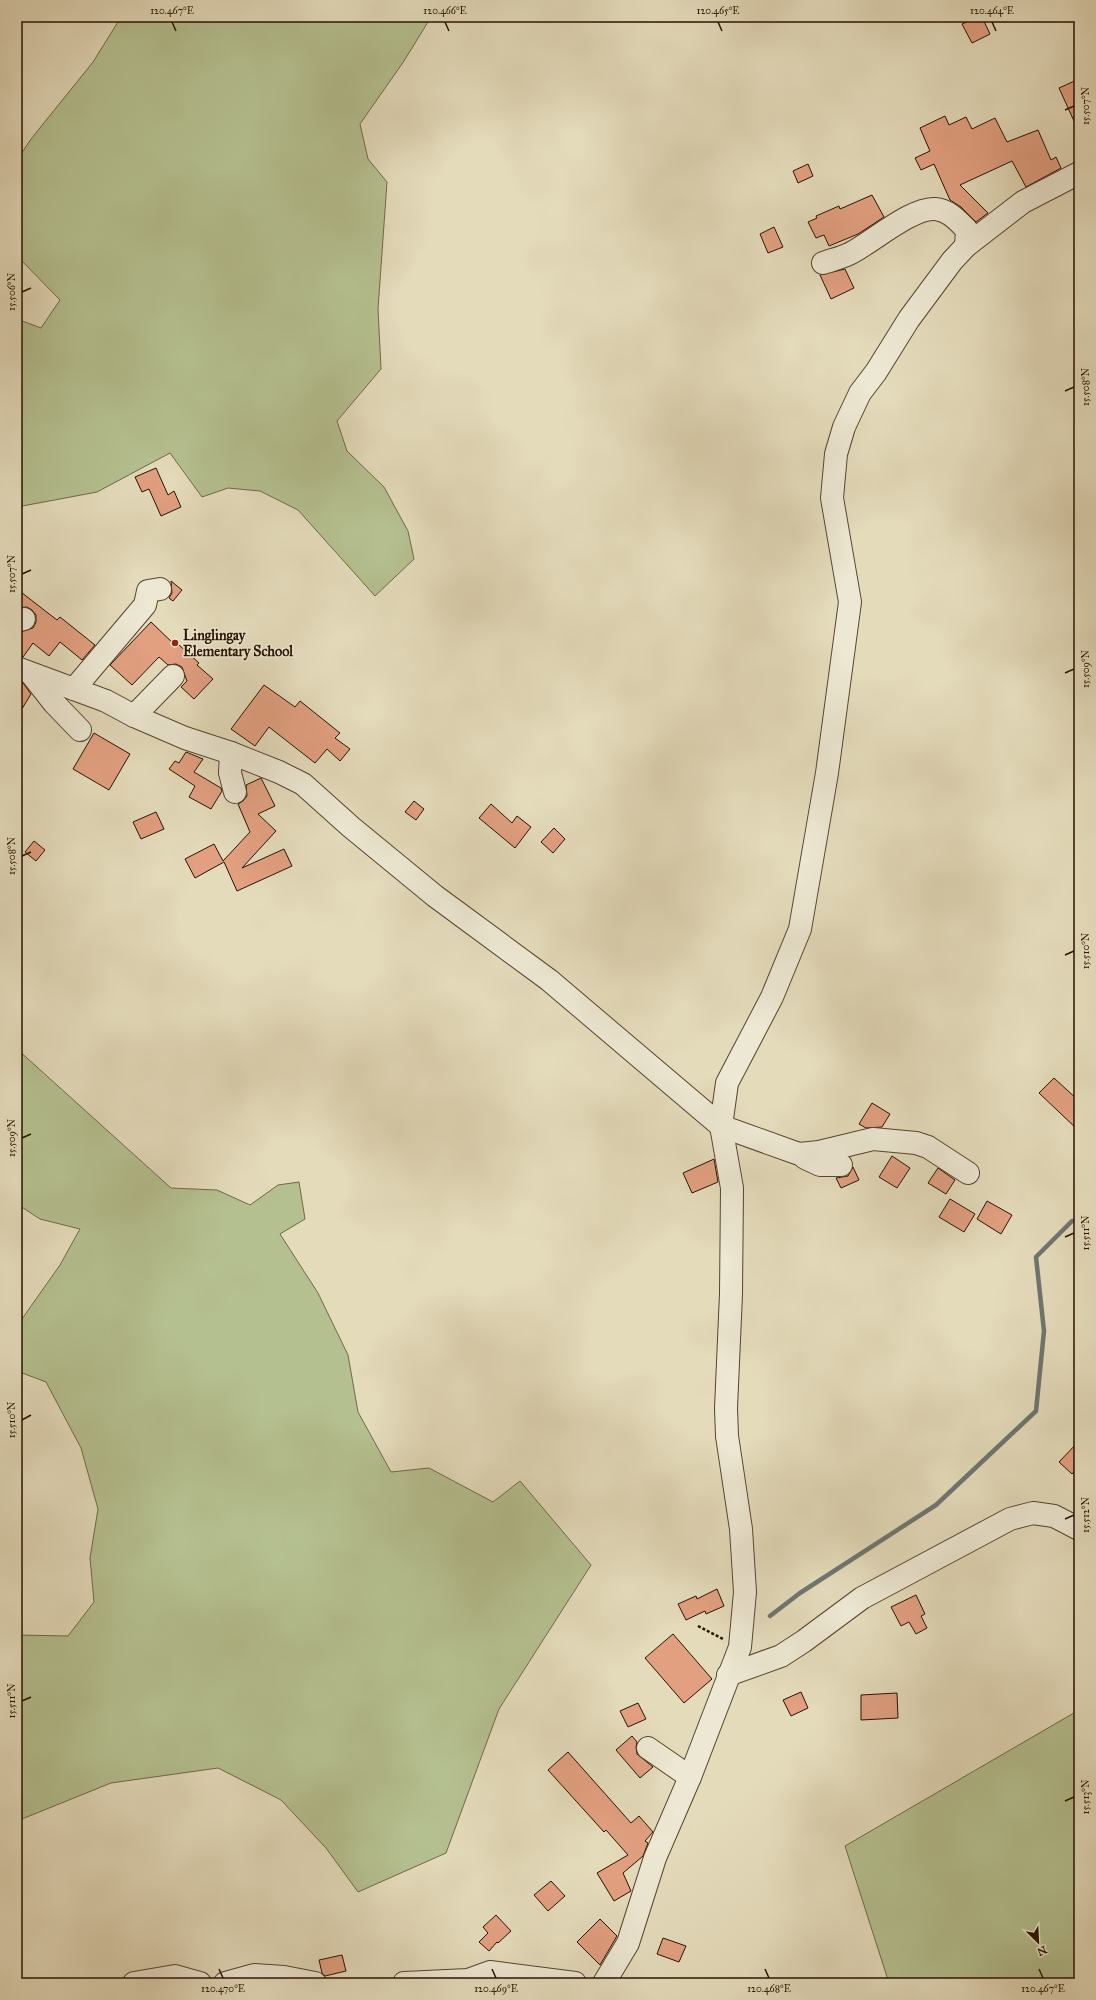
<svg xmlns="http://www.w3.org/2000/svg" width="1096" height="2000" viewBox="0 0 1096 2000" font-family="'IM FELL Great Primer',serif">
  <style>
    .green { fill: #b5c090; stroke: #6e6948 }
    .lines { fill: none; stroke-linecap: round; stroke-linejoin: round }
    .stream { stroke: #6e7671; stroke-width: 4.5 }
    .building { fill: #e2a081; stroke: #281200 }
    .minor-casing { stroke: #57442f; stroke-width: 24 }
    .path { stroke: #281200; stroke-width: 2.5; stroke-dasharray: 3 2; stroke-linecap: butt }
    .minor { stroke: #ede8d3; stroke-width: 22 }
    .ticks { fill: none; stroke: #281200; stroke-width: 1.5 }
    .poi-dot { fill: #8f2418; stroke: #ede8d3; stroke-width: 1.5 }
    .labels { text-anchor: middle; stroke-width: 3; stroke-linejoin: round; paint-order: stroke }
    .poi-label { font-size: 14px; font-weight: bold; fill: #281200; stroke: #ede8d3; text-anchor: start }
    .neatline { fill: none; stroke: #281200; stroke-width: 1.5 }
    .ticks-label { font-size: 10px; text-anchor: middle; fill: #281200 }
  </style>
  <rect width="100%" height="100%" fill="#e4dbbb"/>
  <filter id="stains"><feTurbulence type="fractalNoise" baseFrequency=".005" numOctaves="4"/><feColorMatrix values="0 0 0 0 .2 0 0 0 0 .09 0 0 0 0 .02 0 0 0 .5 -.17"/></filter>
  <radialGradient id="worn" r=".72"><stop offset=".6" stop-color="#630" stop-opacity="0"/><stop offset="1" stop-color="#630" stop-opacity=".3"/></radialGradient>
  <g class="green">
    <path d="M121,17H431L404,61L360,124L368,159L387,182L378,309L381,369L337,421L347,451L384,487L408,531L414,559L375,596L298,510L260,491L228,488L202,497L170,453L97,492L17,507V319L41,328L60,300L17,256V160L31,139L93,62Z"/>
    <path d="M17,1049L171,1188L217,1190L250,1205L278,1185L299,1182L305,1219L280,1234L318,1293L348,1355L358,1412L391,1472L429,1468L493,1502L520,1481L591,1565L499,1709L446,1853L358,1892L326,1848L281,1800L218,1768L111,1783L17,1821V1635L68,1636L94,1602L90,1558L98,1509L81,1448L46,1382L17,1371V1326L60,1265L80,1229L40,1219L17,1204Z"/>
    <path d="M1079,1710V1983H889L845,1846Z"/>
  </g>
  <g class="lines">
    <path class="stream" d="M770,1616L800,1593L936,1505L1036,1411L1044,1331L1036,1257L1072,1221H1079"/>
  </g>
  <g class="building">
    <path d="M977,17H982L990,34L972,43L962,24Z"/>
    <path d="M1079,79V132L1059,88Z"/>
    <path d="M945,116L949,125L966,117L972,129L995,118L1007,142L1038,130L1051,160L1056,157L1061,168L1026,187L1012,161L960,185L988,213L976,222L961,207L950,200L934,164L921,170L915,158L930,151L920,128Z"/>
    <path d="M808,164L813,176L798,183L793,171Z"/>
    <path d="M872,195L884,217L858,234L829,246L824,235L816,238L808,222L817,218L816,216L839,206L840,209Z"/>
    <path d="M774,227L783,247L768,253L760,234Z"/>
    <path d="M845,269L854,288L831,299L820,275Z"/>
    <path d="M156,468L168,495L174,491L181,507L161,516L149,489L142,492L135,477Z"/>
    <path d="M171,581L182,590L173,601L169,598L172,593Z"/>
    <path d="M17,589L57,620L60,617L95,645L82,660L60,642L49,656L33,643L23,657L17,656V633L33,628L36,622V615L32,610L27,607L17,608Z"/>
    <path d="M151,622L176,646L178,644L199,663L197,665L213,679L194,699L181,687L187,681L182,667L176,664L168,665L159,657L132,685L110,665Z"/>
    <path d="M17,681L23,683L31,694L17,717Z"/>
    <path d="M264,685L295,707L300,701L340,733L335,738L350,749L340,761L327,749L315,763L269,727L255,746L231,729Z"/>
    <path d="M94,733L130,754L109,790L73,769Z"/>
    <path d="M186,752L203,759L194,772L221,788L222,791L211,809L189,797L195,786L169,769L175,761L179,763Z"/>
    <path d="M261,778L275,806L258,814L276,831L242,868L284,849L292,866L237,891L224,862L195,878L185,859L214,844L223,861L250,832L238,804L243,801L247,796L246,785Z"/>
    <path d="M414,801L424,809L416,820L405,812Z"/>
    <path d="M491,804L512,823L517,816L531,827L515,848L479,818Z"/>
    <path d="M156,812L164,829L141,839L133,822Z"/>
    <path d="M554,828L565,839L553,853L541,842Z"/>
    <path d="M34,841L45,850L36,861L25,852Z"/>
    <path d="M1054,1078L1079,1101V1131L1039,1093Z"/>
    <path d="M872,1103L890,1114L882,1127L866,1128L859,1124Z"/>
    <path d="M892,1156L910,1168L897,1188L879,1177Z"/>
    <path d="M714,1159L718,1182L692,1193L683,1173Z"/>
    <path d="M853,1167L859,1180L841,1188L836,1178L848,1176Z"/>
    <path d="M938,1168L955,1180L946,1194L928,1183Z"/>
    <path d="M950,1199L975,1214L964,1232L939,1217Z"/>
    <path d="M987,1201L1012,1215L1001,1234L977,1219Z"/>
    <path d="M1079,1441V1466L1072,1474L1059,1462Z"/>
    <path d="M717,1589L724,1606L706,1614L705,1611L686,1620L678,1604L696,1596L697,1599Z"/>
    <path d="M916,1595L925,1614L921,1616L927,1628L916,1634L909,1622L901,1626L891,1607Z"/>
    <path d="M673,1634L712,1679L684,1703L645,1658Z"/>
    <path d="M801,1692L808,1708L791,1716L783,1700Z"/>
    <path d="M897,1693L898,1718L861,1720V1695Z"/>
    <path d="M638,1703L646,1719L628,1727L620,1711Z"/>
    <path d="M632,1736L637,1742L636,1747L637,1754L653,1767L640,1778L616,1750Z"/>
    <path d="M568,1752L631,1823L639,1816L653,1832L645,1841L648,1843L643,1856L623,1873L631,1891L614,1901L597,1873L628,1855L606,1830L604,1832L548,1770Z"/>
    <path d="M551,1881L565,1896L548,1911L534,1895Z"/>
    <path d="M496,1915L511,1931L498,1943L497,1942L489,1951L479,1942L488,1933L483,1927Z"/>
    <path d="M600,1919L617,1936L600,1965L577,1942Z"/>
    <path d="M663,1938L686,1946L679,1962L657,1954Z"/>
    <path d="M342,1955L346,1971L325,1976L322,1973L319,1960Z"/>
  </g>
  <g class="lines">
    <defs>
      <g id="minor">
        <path d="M823,263C831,260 841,258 849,254C870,244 912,207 935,209C949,210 958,221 967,230L966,246"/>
        <path d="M17,621L24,619"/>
        <path d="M17,668L106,701L134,716L185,738L231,753L279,772L303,784L351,827L435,896L549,980L721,1126L732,1188L731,1294L726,1408L727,1436L741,1529L745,1592L740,1647L690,1777L655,1858L628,1943L604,1983"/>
        <path d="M32,675L54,703L80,730"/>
        <path d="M74,689L145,605L148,591L160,589"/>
        <path d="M134,716L173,676"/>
        <path d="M231,753L230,773L235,792"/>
        <path d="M805,1158L820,1165H841"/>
        <path d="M968,1173L928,1147L916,1143L873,1139L819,1152L799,1154L721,1126L727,1083L772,997L800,929L827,773L850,602L832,498L836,454L844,427L860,393L876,372L909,319L952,261L966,246L1023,202L1079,173"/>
        <path d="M728,1675L781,1656L804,1641L862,1598L1010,1519L1033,1513L1054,1516L1079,1529"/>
        <path d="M648,1748L690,1777"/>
        <path d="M134,1983L175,1976L200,1983"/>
        <path d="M225,1983L254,1975L284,1977L315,1983"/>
        <path d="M404,1983L468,1980L490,1972L575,1983"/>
      </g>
    </defs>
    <use href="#minor" class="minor-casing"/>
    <path class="path" d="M698,1626L723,1639"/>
    <use href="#minor" class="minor"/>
  </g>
  <path class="ticks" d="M172,22L176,31M445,22L449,31M718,22L722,31M992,22L996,31M1065,110L1074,106M22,292L31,288M1065,391L1074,387M22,574L31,570M1065,673L1074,669M22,856L31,852M1065,955L1074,951M22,1138L31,1134M1065,1237L1074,1233M22,1420L31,1415M1065,1519L1074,1515M22,1701L31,1697M1065,1801L1074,1797M219,1969L223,1978M492,1969L496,1978M765,1969L769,1978M1039,1969L1043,1978"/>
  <circle class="poi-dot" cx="175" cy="643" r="4"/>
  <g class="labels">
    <g class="poi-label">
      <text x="183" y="640">Linglingay<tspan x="183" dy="16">Elementary School</tspan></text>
    </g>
  </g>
  <rect width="1096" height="2000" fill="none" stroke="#e4dbbb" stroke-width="44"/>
  <g transform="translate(1038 1942) rotate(156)" stroke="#ede8d3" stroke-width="3" paint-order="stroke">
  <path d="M0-3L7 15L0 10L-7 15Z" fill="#281200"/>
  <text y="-6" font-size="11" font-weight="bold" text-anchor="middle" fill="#281200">N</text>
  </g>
  <rect x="22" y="22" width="1052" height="1956" class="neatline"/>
  <g class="ticks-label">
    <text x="172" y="14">120.467°E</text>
    <text x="445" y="14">120.466°E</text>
    <text x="718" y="14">120.465°E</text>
    <text x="992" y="14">120.464°E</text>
    <text transform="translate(1085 106) rotate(-90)" y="4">15.507°N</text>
    <text transform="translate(11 292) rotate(-90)" y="4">15.506°N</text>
    <text transform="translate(1085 387) rotate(-90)" y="4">15.508°N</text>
    <text transform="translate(11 574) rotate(-90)" y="4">15.507°N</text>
    <text transform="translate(1085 669) rotate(-90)" y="4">15.509°N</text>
    <text transform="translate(11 856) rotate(-90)" y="4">15.508°N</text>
    <text transform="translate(1085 951) rotate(-90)" y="4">15.510°N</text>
    <text transform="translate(11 1138) rotate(-90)" y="4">15.509°N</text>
    <text transform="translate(1085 1233) rotate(-90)" y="4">15.511°N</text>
    <text transform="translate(11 1420) rotate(-90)" y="4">15.510°N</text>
    <text transform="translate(1085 1515) rotate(-90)" y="4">15.512°N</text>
    <text transform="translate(11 1701) rotate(-90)" y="4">15.511°N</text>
    <text transform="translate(1085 1797) rotate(-90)" y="4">15.513°N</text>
    <text x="223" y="1992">120.470°E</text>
    <text x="496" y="1992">120.469°E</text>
    <text x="769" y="1992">120.468°E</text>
    <text x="1043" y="1992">120.467°E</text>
  </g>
  <rect width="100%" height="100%" filter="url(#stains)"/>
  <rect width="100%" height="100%" fill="url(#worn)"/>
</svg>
